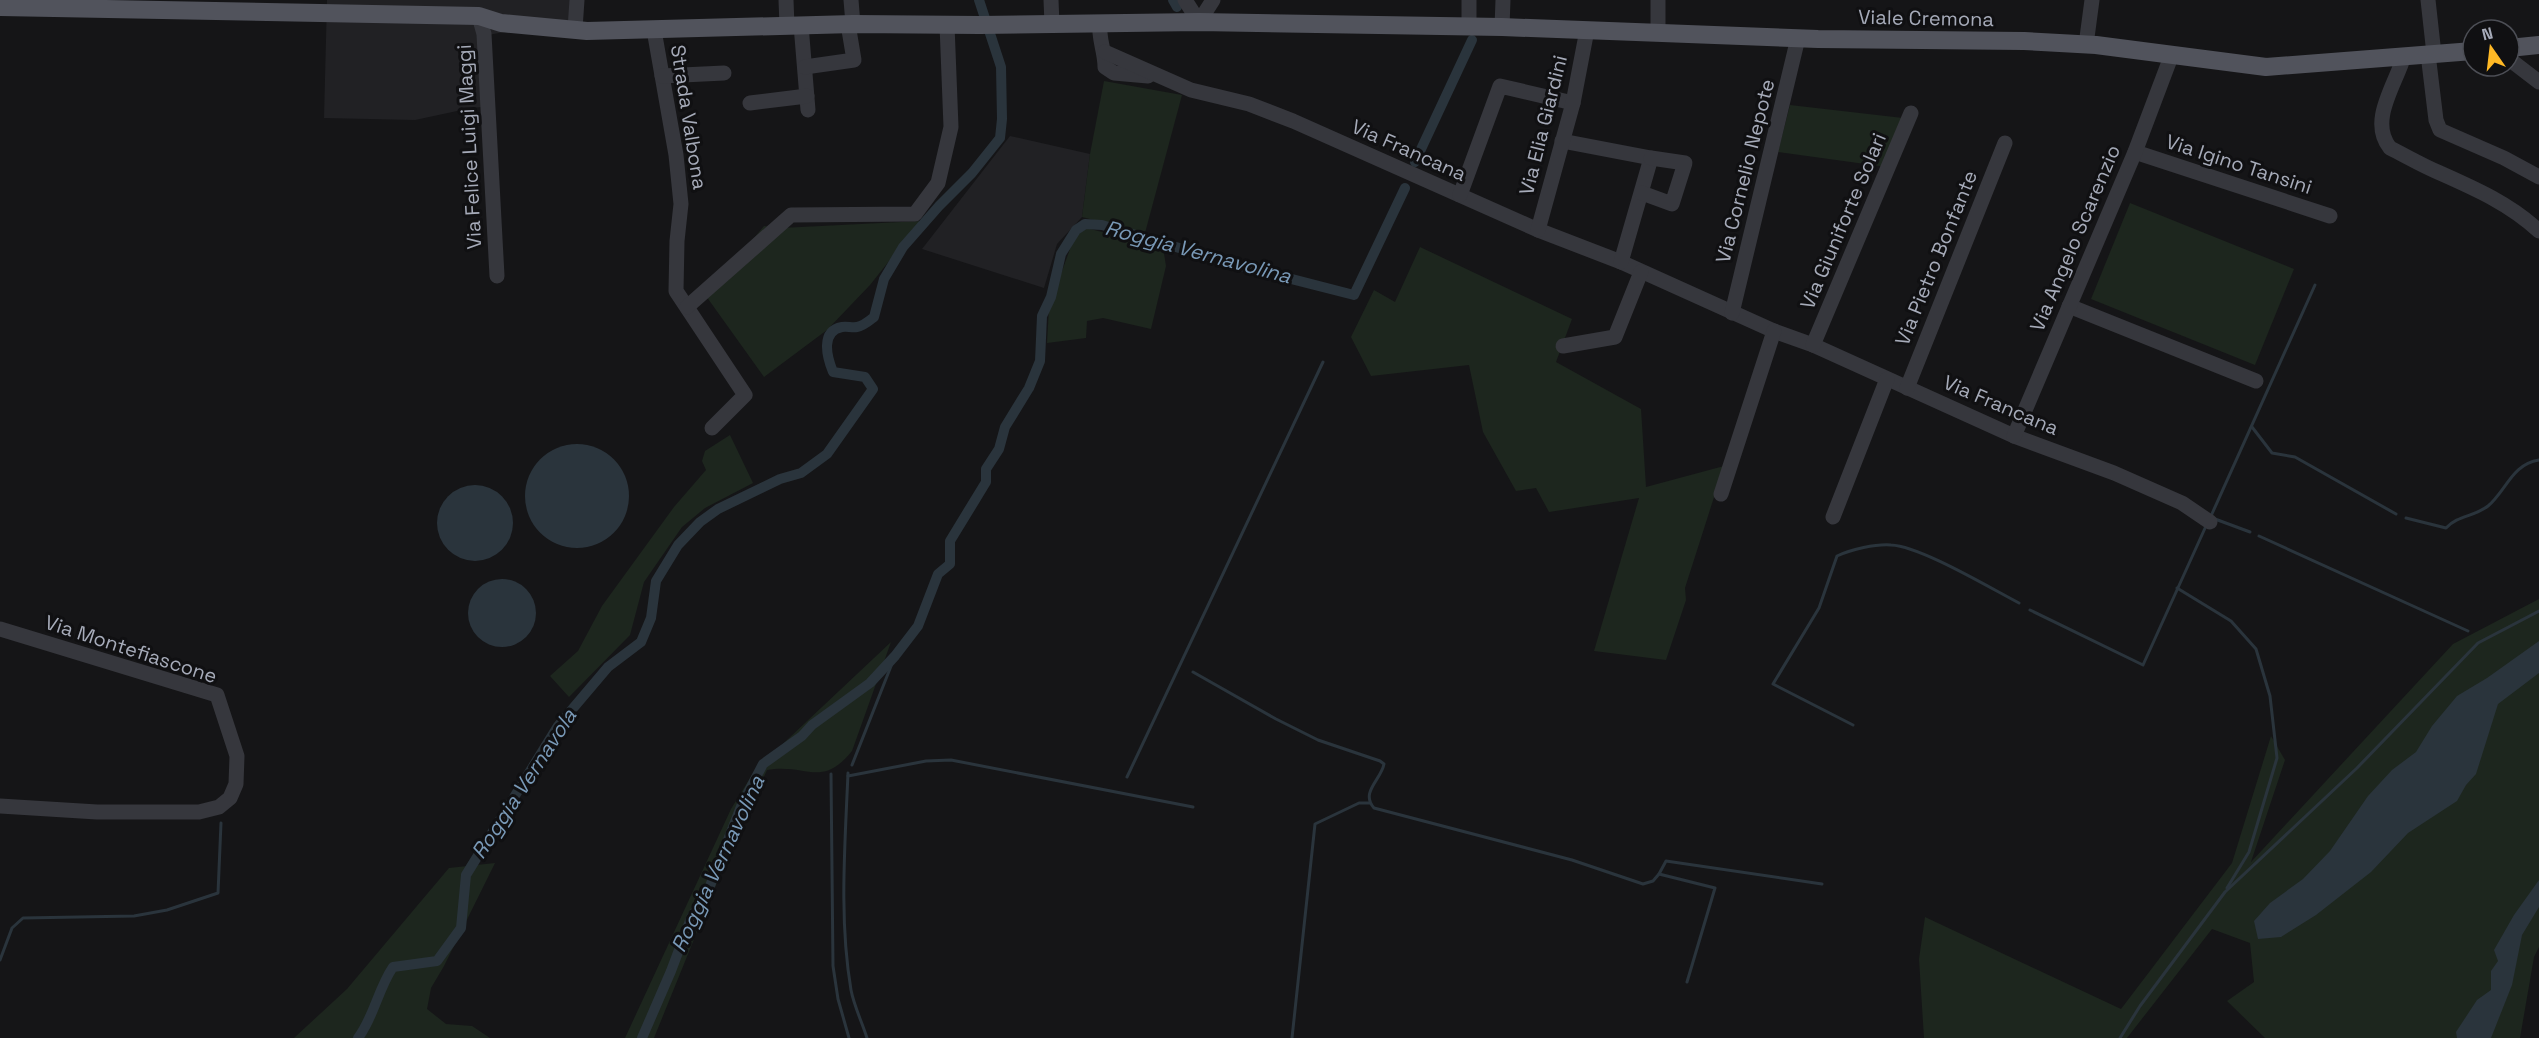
<svg xmlns="http://www.w3.org/2000/svg" width="2539" height="1038" viewBox="0 0 2539 1038" font-family="'Space Grotesk',sans-serif">
  <style>
    .built { fill: #212124 }
    .green { fill: #1d261e }
    .water { fill: #2a343c }
    .lines { fill: none; stroke-linecap: round; stroke-linejoin: round }
    .stream { stroke: #2a343c; stroke-width: 3 }
    .canal { stroke: #2a343c; stroke-width: 10 }
    .minor { stroke: #36373d; stroke-width: 15 }
    .major { stroke: #51535c; stroke-width: 18 }
    .labels { text-anchor: middle; stroke-width: 6; stroke-linejoin: round; paint-order: stroke }
    .street-label { font-size: 20px; fill: #a6abb9; stroke: #101012 }
    .water-label { font-size: 21px; font-style: italic; fill: #7999b7; stroke: #101012 }
  </style>
  <rect width="100%" height="100%" fill="#151517"/>
  <g class="built">
    <path d="M327,0H575L574,19L488,35L492,106L471,108L415,120L324,118Z"/>
    <path d="M1010,136L1090,154L1082,217L1057,244L1044,288L922,249Z"/>
  </g>
  <g class="green">
    <path d="M1104,81L1182,95L1145,233L1082,217L1090,154Z"/>
    <path d="M1790,105L1903,118L1887,167L1778,152Z"/>
    <path d="M2130,203L2294,269L2255,365L2091,299Z"/>
    <path d="M921,221L870,285L827,330L764,377L706,296L764,226L781,228Z"/>
    <path d="M1086,228L1163,247L1166,266L1151,329L1103,318L1087,321L1086,338L1047,343L1049,307L1074,238Z"/>
    <path d="M1420,247L1572,319L1556,362L1641,409L1646,487L1724,466L1685,588L1686,600L1666,660L1594,651L1639,498L1549,512L1536,488L1516,491L1483,432L1469,365L1371,376L1351,337L1374,290L1395,302Z"/>
    <path d="M730,435L753,483L705,508L682,527L644,582L630,635L569,697L550,676L578,651L602,606L674,507L706,470L702,461L705,451Z"/>
    <path d="M2539,599V947L2534,957L2520,1038H2265L2227,1001L2254,982L2250,943L2212,929L2127,1038H1924L1919,959L1925,917L2121,1009L2232,863L2271,736L2285,760L2251,862L2453,644Z"/>
    <path d="M891,642L852,751C821,789 807,763 767,770L729,853L654,1038H625L731,809L755,770Z"/>
    <path d="M495,863L444,966L431,988L427,1009L446,1024L472,1026L490,1038H294L347,989L449,868Z"/>
  </g>
  <g class="water">
    <circle cx="577" cy="496" r="52"/>
    <circle cx="475" cy="523" r="38"/>
    <circle cx="502" cy="613" r="34"/>
    <path d="M2539,641V673L2498,704L2476,774L2466,785L2457,801L2408,833L2371,872L2316,915L2281,937L2258,939L2254,921L2270,903L2303,879L2330,851L2368,796L2392,770L2416,752L2432,726L2457,696L2487,678Z"/>
    <path d="M2539,880V907L2522,935L2512,985L2491,1038H2457L2456,1032L2477,1000L2491,990V971L2498,961L2494,950L2514,915Z"/>
  </g>
  <g class="lines">
    <g class="stream">
      <path d="M2252,427L2272,453L2295,457L2396,514"/>
      <path d="M2211,516L2315,285"/>
      <path d="M2406,518L2446,528C2458,515 2474,517 2488,506C2506,491 2512,464 2539,460"/>
      <path d="M2215,519L2250,532"/>
      <path d="M2259,536L2468,631"/>
      <path d="M2177,588L2231,621L2256,649L2270,696L2277,758L2249,852L2227,888"/>
      <path d="M2030,610L2143,665L2206,526"/>
      <path d="M1193,672L1276,719L1318,740L1380,761L1384,764C1381,780 1360,792 1374,808L1572,860L1643,884L1653,881L1659,874L1715,888L1687,982"/>
      <path d="M1853,725L1773,684L1819,608L1837,556C1852,549 1875,544 1891,545C1920,546 1990,588 2019,603"/>
      <path d="M852,765L895,656"/>
      <path d="M848,773C845,845 839,919 851,990C854,1006 862,1022 867,1038"/>
      <path d="M831,774L833,966L838,999L849,1038"/>
      <path d="M848,776L926,761L951,760L1193,807"/>
      <path d="M1127,777L1323,362"/>
      <path d="M1659,874L1666,861L1822,884"/>
      <path d="M0,960L12,928L23,918L134,916L167,910L218,893L221,823"/>
      <path d="M1292,1038L1315,824L1359,803H1370"/>
      <path d="M2120,1038L2140,1006L2225,892L2357,768L2478,643L2539,611"/>
    </g>
    <g class="canal">
      <path d="M1173,0L1177,7"/>
      <path d="M1415,162L1472,40"/>
      <path d="M358,1038C374,1017 378,989 393,967L437,961L461,928L466,875L558,726L608,667L641,642L651,618L656,581L678,545L700,522L718,509L780,479L801,473L827,454L873,389L865,377L833,372C827,357 820,331 842,327C847,326 852,328 857,327C863,326 869,321 874,317L884,279L903,247L939,206L972,173L1000,138L1002,119L1001,67L979,0"/>
      <path d="M642,1038L671,971L691,918L708,891L742,804L763,764L802,736L812,725L870,683L895,656L918,626L938,574L950,564V541L986,482V469L999,449L1005,427L1029,388L1040,361L1042,316L1051,297L1061,254L1076,230L1085,224L1102,225L1233,264L1354,295L1405,188"/>
    </g>
    <g class="minor">
      <path d="M786,0L787,26"/>
      <path d="M851,0L853,24"/>
      <path d="M1051,0L1052,24"/>
      <path d="M1185,0L1199,22L1213,0"/>
      <path d="M1469,0V26"/>
      <path d="M2428,0L2434,54"/>
      <path d="M479,16L484,34L497,276"/>
      <path d="M1100,23C1098,38 1105,51 1105,67L1114,73L1148,76"/>
      <path d="M801,25L808,110"/>
      <path d="M1502,27L1503,0"/>
      <path d="M575,29L577,0"/>
      <path d="M654,30L676,155L681,204L677,241L676,291L745,395L712,428"/>
      <path d="M1658,33V0"/>
      <path d="M2086,45L2092,0"/>
      <path d="M1105,52L1191,90L1249,104L1293,121L1538,230L1621,262L1774,331L1813,345L2014,436L2114,473L2182,503L2210,522"/>
      <path d="M2428,54L2436,120L2440,130L2504,158L2539,177"/>
      <path d="M2404,56C2396,84 2368,121 2390,148C2406,156 2423,166 2440,173C2476,189 2510,204 2539,231"/>
      <path d="M2509,59L2539,82"/>
      <path d="M805,67L854,60L848,24"/>
      <path d="M662,76L724,73"/>
      <path d="M750,103L807,96"/>
      <path d="M1562,141L1651,158L1621,262"/>
      <path d="M2135,152L2330,216"/>
      <path d="M1642,193L1672,204L1685,163L1651,158"/>
      <path d="M1460,195L1500,86L1573,103"/>
      <path d="M1538,230L1573,103L1587,30"/>
      <path d="M2069,306L2256,381"/>
      <path d="M687,307L791,215L915,214L938,183L951,127L947,25"/>
      <path d="M1732,313L1798,38"/>
      <path d="M1813,345L1911,113"/>
      <path d="M1563,346L1615,337L1641,272"/>
      <path d="M1907,388L2005,143"/>
      <path d="M2014,436L2135,152L2172,54"/>
      <path d="M1721,494L1774,331"/>
      <path d="M1833,517L1887,379"/>
      <path d="M0,629L217,695L237,756L236,784L230,798L219,807L199,812H97L0,806"/>
    </g>
    <g class="major">
      <path d="M0,7L479,16L501,23L587,31L853,24L980,25L1199,22L1502,27L1818,39L2024,41L2096,45L2266,67L2473,51"/>
      <path d="M2509,48L2539,45"/>
    </g>
  </g>
  <g class="labels">
    <g class="street-label">
      <text transform="translate(1926 18) rotate(1)" y="7">Viale Cremona</text>
      <text transform="translate(689 117) rotate(81)" y="7">Strada Valbona</text>
      <text transform="translate(1543 125) rotate(-76)" y="7">Via Elia Giardini</text>
      <text transform="translate(469 147) rotate(-93)" y="7">Via Felice Luigi Maggi</text>
      <text transform="translate(1409 150) rotate(24)" y="7">Via Francana</text>
      <text transform="translate(2239 164) rotate(18)" y="7">Via Igino Tansini</text>
      <text transform="translate(1745 171) rotate(-76)" y="7">Via Cornelio Nepote</text>
      <text transform="translate(1843 221) rotate(-67)" y="7">Via Giuniforte Solari</text>
      <text transform="translate(2075 238) rotate(-67)" y="7">Via Angelo Scarenzio</text>
      <text transform="translate(1936 258) rotate(-68)" y="7">Via Pietro Bonfante</text>
      <text transform="translate(2001 405) rotate(23)" y="7">Via Francana</text>
      <text transform="translate(131 649) rotate(18)" y="7">Via Montefiascone</text>
    </g>
    <g class="water-label">
      <text transform="translate(1198 252) rotate(15)" y="7">Roggia Vernavolina</text>
      <text transform="translate(524 784) rotate(-57)" y="7">Roggia Vernavola</text>
      <text transform="translate(718 864) rotate(-65)" y="7">Roggia Vernavolina</text>
    </g>
  </g>
  <g transform="translate(2491 48) rotate(346)"><circle r="28" fill="#101012" stroke="#4c4e55" stroke-width="1.5"/>
  <path d="M0-4.5L10 22L0 15L-10 22Z" fill="#ffb925"/>
  <text y="-9" font-size="16" font-weight="bold" text-anchor="middle" fill="#a6abb9">N</text>
  </g>
</svg>
